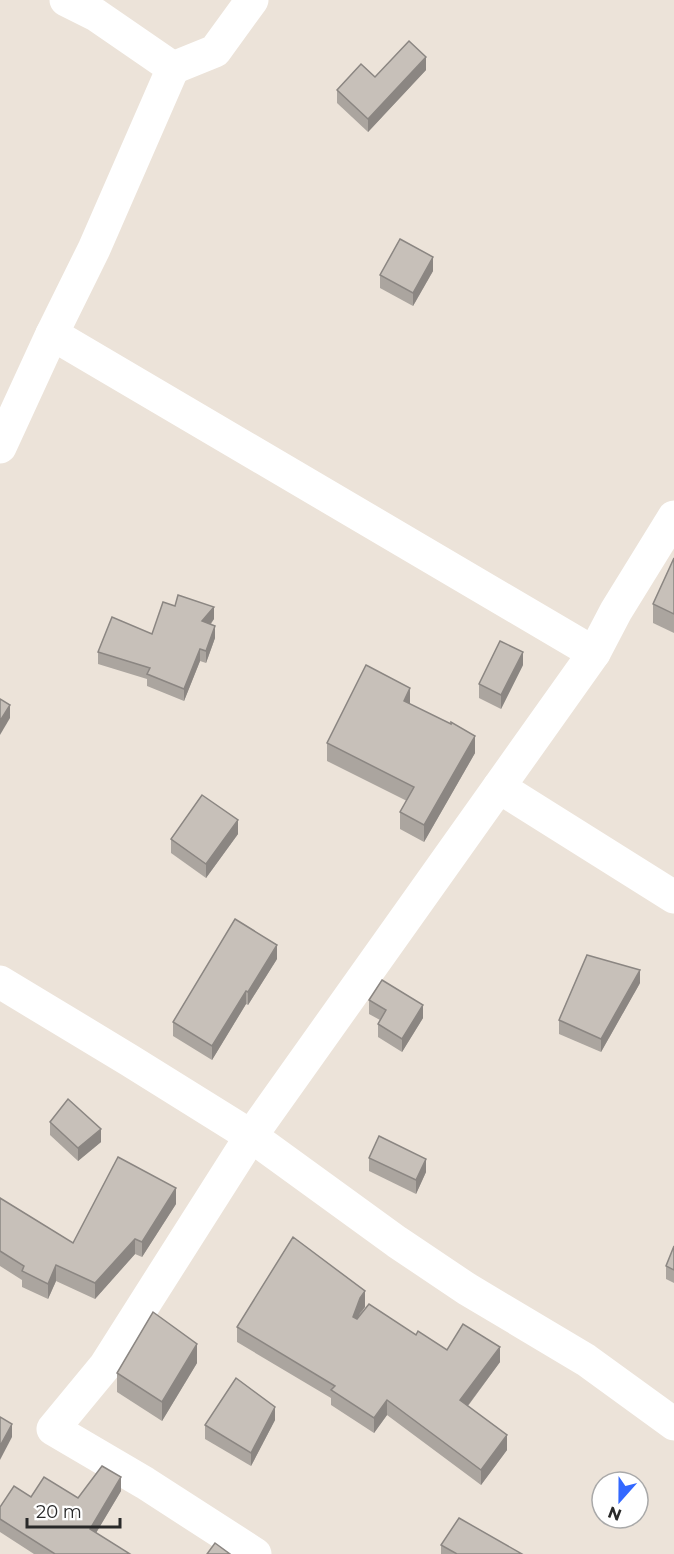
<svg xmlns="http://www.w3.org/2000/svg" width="674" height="1554" viewBox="0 0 674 1554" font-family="Montserrat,sans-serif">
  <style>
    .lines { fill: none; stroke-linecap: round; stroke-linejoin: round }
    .minor { stroke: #fff; stroke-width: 33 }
    .wall { fill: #aba59f }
    .shaded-wall { fill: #8b8682 }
    .building { fill: #c7c0b9; stroke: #8b8682; stroke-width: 1.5 }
  </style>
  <rect width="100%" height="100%" fill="#ece3d9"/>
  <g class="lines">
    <g class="minor">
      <path d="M173,68L215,51L252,0"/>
      <path d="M52,334L594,653"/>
      <path d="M0,447L52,334L94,249L173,68L96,15L66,0"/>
      <path d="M499,787L674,897"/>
      <path d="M0,982L129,1060L251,1136L397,1242L467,1289L586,1360L674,1424"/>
      <path d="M255,1554L145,1483L53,1429L105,1366L251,1136L594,653L616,611L674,517"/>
    </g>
  </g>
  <g class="wall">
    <path d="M426,70L368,132L337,103V90L375,77Z"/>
    <path d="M433,271L413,306L380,288V275Z"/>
    <path d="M674,558V633L653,623V604Z"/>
    <path d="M214,619L211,624L215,638L206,663L200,661L184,701L147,686V679L98,664V652L152,634Z"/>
    <path d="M523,665L501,709L479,698V684Z"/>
    <path d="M410,705L475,753L424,842L400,829V812L407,801L327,761V743Z"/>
    <path d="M238,834L206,878L171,853V839Z"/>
    <path d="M277,959L248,1005L246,1004L212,1060L173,1036V1022Z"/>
    <path d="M640,983L601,1052L559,1034V1020Z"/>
    <path d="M369,1000L423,1018L402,1052L378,1037V1024L380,1020L369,1014Z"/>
    <path d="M50,1122L101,1142L78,1161L50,1135Z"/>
    <path d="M369,1158L426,1172L416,1194L369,1171Z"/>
    <path d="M0,1198L73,1243L176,1204L142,1257L135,1254L95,1299L56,1281L48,1299L22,1287V1280L0,1266Z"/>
    <path d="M674,1246V1283L666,1279V1266Z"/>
    <path d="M365,1307L359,1317L416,1335L447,1350L500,1362L468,1406L507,1450L481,1485L387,1415L374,1433L331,1405V1398L237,1342V1327Z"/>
    <path d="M197,1363L162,1421L117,1392V1373Z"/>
    <path d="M275,1420L251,1466L205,1439V1425Z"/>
    <path d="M121,1491L96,1533L130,1554H34L0,1532V1507L78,1498Z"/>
    <path d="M441,1545L522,1554H441Z"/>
  </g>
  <g class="shaded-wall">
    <path d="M426,57V70L368,132V119Z"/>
    <path d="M433,257V271L413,306V293Z"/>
    <path d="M214,607V619L202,634V621Z"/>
    <path d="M215,626V638L206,663V651Z"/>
    <path d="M200,649V661L184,701V689Z"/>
    <path d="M523,652V665L501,709V695Z"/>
    <path d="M410,688V705L404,701Z"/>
    <path d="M10,705V718L0,735V721Z"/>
    <path d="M475,736V753L424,842V825Z"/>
    <path d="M238,820V834L206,878V864Z"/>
    <path d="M277,945V959L248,1005V992Z"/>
    <path d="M640,970V983L601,1052V1039Z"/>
    <path d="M246,991V1004L212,1060V1046Z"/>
    <path d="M423,1005V1018L402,1052V1039Z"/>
    <path d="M101,1129V1142L78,1161V1148Z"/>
    <path d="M426,1159V1172L416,1194V1180Z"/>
    <path d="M176,1188V1204L142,1257V1242Z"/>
    <path d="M135,1239V1254L95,1299V1283Z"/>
    <path d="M56,1265V1281L48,1299V1284Z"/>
    <path d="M365,1291V1307L360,1313L353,1332V1317L360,1298Z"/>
    <path d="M197,1344V1363L162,1421V1402Z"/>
    <path d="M500,1347V1362L460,1416V1400Z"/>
    <path d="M387,1400V1415L374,1433V1418Z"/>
    <path d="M275,1407V1420L251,1466V1453Z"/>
    <path d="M12,1424V1437L0,1460V1446Z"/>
    <path d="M507,1435V1450L481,1485V1470Z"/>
    <path d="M121,1477V1491L90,1543V1529Z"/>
  </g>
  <g class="building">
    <path d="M409,41L426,57L368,119L337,90L361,64L375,77Z"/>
    <path d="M400,239L433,257L413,293L380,275Z"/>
    <path d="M674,558V614L653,604Z"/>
    <path d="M178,595L214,607L202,621L215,626L206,651L200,649L184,689L147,674L150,668L98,652L112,617L152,634L163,602L175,606Z"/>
    <path d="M500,641L523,652L501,695L479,684Z"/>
    <path d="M366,665L410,688L404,701L451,724V722L475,736L424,825L400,812L414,787L327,743Z"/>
    <path d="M0,699L10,705L0,721Z"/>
    <path d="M202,795L238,820L206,864L171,839Z"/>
    <path d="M235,919L277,945L248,992L246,991L212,1046L173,1022Z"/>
    <path d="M587,955L640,970L601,1039L559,1020Z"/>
    <path d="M382,980L423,1005L402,1039L378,1024L386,1010L369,1000Z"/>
    <path d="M68,1099L101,1129L78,1148L50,1122Z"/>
    <path d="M379,1136L426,1159L416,1180L369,1158Z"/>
    <path d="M118,1157L176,1188L142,1242L135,1239L95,1283L56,1265L48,1284L22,1271L24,1266L0,1251V1198L73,1243Z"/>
    <path d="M293,1237L365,1291L360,1298L353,1317L357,1319L369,1304L416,1335L418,1331L447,1350L463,1324L500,1347L460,1400L507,1435L481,1470L387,1400L374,1418L331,1390L335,1386L237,1327Z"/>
    <path d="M674,1246V1270L666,1266Z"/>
    <path d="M153,1312L197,1344L162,1402L117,1373Z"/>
    <path d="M236,1378L275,1407L251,1453L205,1425Z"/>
    <path d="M0,1417L12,1424L0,1446Z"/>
    <path d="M102,1466L121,1477L90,1529L130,1554H55L0,1519V1507L14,1486L31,1497L44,1477L78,1498Z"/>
    <path d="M459,1518L522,1554H457L441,1545Z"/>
    <path d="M215,1543L230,1554H207Z"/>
  </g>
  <g transform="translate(620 1500) rotate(201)"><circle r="28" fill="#ffffff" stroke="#a9a9a9" stroke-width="1.5"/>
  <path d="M0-4.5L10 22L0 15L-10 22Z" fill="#3368ff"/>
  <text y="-9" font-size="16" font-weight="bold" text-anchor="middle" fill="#292929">N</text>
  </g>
  <path d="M27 1518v9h93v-9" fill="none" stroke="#292929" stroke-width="3"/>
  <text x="36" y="1518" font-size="18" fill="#292929" stroke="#ffffff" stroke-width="4.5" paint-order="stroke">20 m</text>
</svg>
